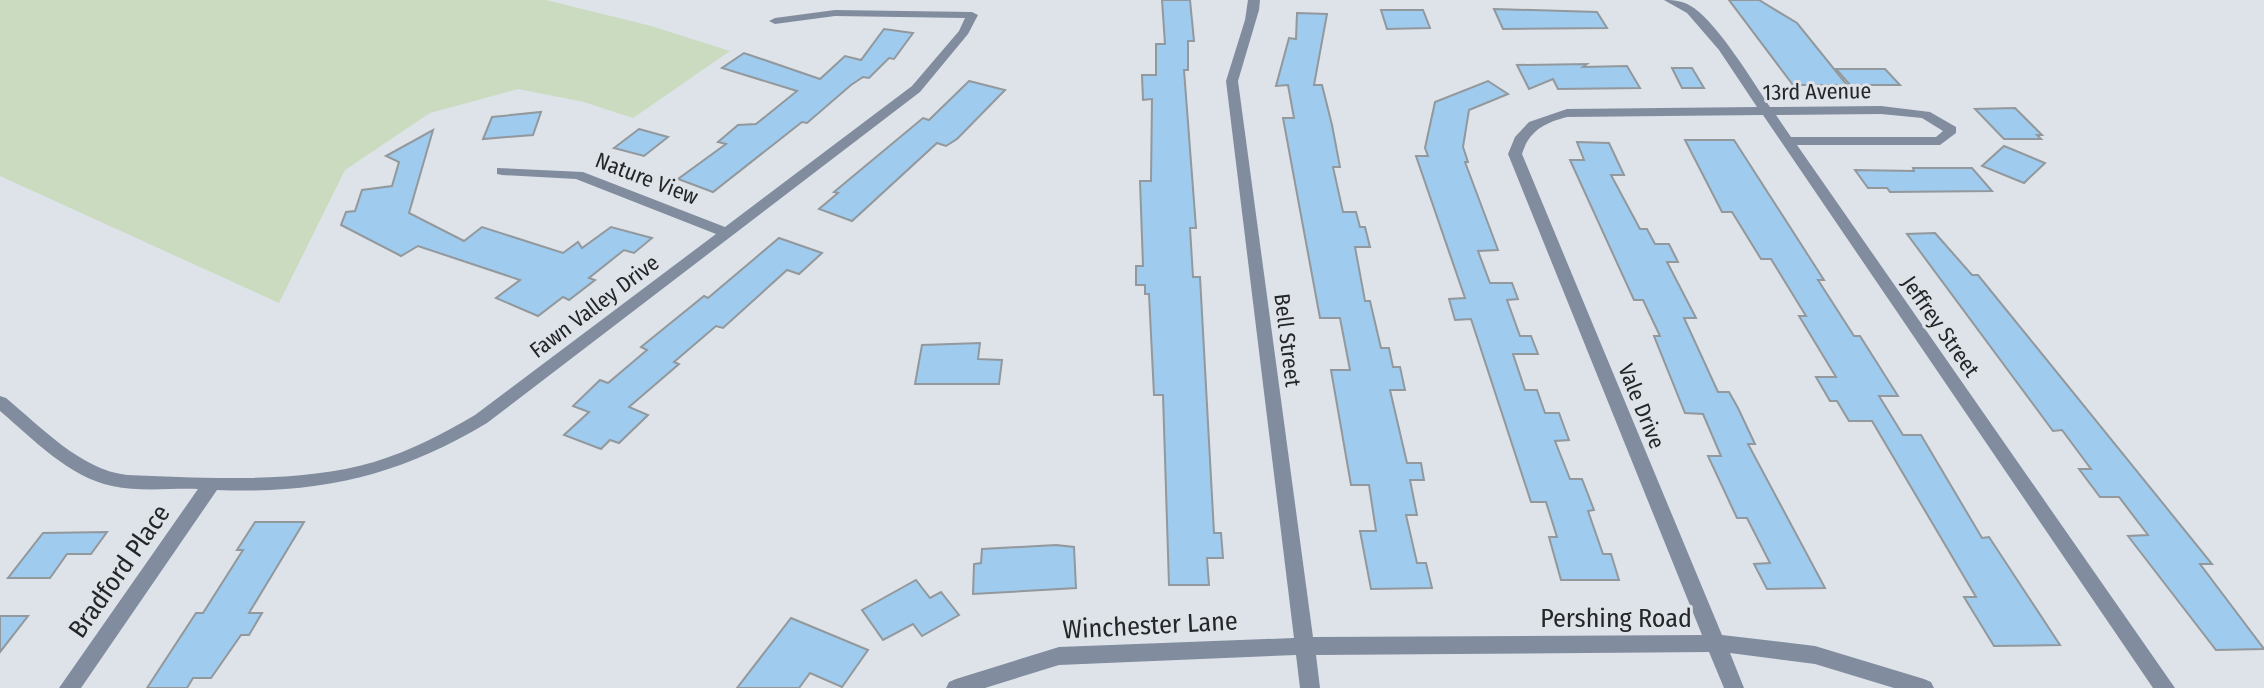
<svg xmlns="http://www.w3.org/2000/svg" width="2264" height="688" viewBox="0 0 2264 688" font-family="'Fira Sans Condensed',sans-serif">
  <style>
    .green { fill: #cadbc0 }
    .building { fill: #9fcbee; stroke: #92989c; stroke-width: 2 }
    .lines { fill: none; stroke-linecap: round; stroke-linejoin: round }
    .minor { fill: #828c9f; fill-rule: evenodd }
    .labels { text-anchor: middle; stroke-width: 6; stroke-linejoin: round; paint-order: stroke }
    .street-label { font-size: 22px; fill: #242628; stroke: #dde3e8 }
    .near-street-label { font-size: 26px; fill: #242628; stroke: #dde3e8 }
  </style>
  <rect width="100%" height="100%" fill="#dde3e8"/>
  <path class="green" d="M0,0H546L651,26L730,51L633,118L584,102L518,89L430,113L345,170L279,303L0,176Z"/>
  <g class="building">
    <path d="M1162,0H1190L1194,41H1188V70H1184L1196,228H1190L1193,277H1200L1214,533H1221L1223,558H1207L1209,585H1169L1163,395H1154L1149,294H1145V285H1136V266H1143L1140,181H1151L1152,99L1143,100L1142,75H1156V44H1165Z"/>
    <path d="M1729,0H1759L1797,23L1847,85H1793Z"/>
    <path d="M1494,9L1597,12L1607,28L1503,29Z"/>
    <path d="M1381,10H1423L1430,28L1387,29Z"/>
    <path d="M1297,13L1327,14L1314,85H1322L1332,125L1340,167H1333L1343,212H1356L1360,227H1365L1370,247H1355L1365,301H1370L1381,348H1389L1393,367H1400L1405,390H1390L1407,463H1421L1424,480H1410L1417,515H1406L1417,563H1426L1432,588L1371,589L1360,531H1376L1369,485H1351L1331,370H1350L1340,318H1320L1283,118H1294L1288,85L1276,86L1289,38L1296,39Z"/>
    <path d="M884,29L913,33L894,59L889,58L869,78L863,77L851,85L807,123L802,122L713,192L678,179L726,144L718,142L738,125L756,124L797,91L722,68L744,53L820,79L845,56L861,60Z"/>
    <path d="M1587,64L1583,67L1627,66L1640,88L1558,89L1553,79L1529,89L1517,65Z"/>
    <path d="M1672,68H1692L1704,88H1682Z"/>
    <path d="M1836,69H1885L1900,85H1850Z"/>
    <path d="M969,81L1005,90L957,139L946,146L937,143L852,221L819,209L838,193L834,192L923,118L929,120Z"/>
    <path d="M1488,81L1508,94L1469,110L1463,147L1468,162H1465L1498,250L1478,251L1490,283H1512L1518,299L1507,300L1520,336H1531L1538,354H1513L1525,390H1537L1545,413H1559L1569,440L1555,441L1570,479H1582L1594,510L1588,511L1603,554H1611L1619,580H1561L1549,537H1557L1546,502H1531L1471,319L1455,320L1449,299L1465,298L1416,156H1428L1425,148L1435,102Z"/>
    <path d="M2015,108L2042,135H2037L2041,139H2004L1975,109Z"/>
    <path d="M541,112L533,135L483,139L492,117Z"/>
    <path d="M639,129L668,137L644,156L614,148Z"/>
    <path d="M433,130L409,213L464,241L482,227L563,253L578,242L582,248L611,227L652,238L634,253L624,250L589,278L595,280L569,300L563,297L538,316L496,298L520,280L418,246L401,256L341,225L346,212L355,211L362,190L392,186L399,162L386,156Z"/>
    <path d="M1685,140H1734L1824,280H1818L1854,336H1860L1898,396H1879L1903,435H1921L1982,538L1989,537L2060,645L1994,646L1964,597H1976L1872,421H1849L1837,401H1830L1816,377H1836L1799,316H1806L1771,259H1761L1732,212H1722Z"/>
    <path d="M1577,142L1609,143L1624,175H1611L1640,229H1647L1655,244H1669L1678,262H1667L1696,318H1684L1718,392H1729L1738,408L1755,444H1748L1825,588L1767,589L1754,564L1770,563L1747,518H1737L1708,456H1721L1703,414L1685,413L1654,336H1660L1643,300H1634L1570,160H1584Z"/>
    <path d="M2004,146L2045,163L2024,183L1982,166Z"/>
    <path d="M1913,168H1972L1992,191L1890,192L1887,188H1868L1855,170L1914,171Z"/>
    <path d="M1935,233L1972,275H1978L2212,564H2200L2264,649L2216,650L2128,536L2148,535L2119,497H2100L2079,469H2091L2062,430L2053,431L1907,234Z"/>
    <path d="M779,238L822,253L799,274L787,270L723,328L716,326L674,362L679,364L629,407L648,415L619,443L610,440L601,449L564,435L589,412L573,406L600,380L608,383L647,350L641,347L704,296L708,298Z"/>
    <path d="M980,343L978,359L1002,360L999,384H915L922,345Z"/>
    <path d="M255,522H304L249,613H262L249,635H241L211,678H193L187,688H147L196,613H203L243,550H237Z"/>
    <path d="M107,532L91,554H67L50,578H8L43,533Z"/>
    <path d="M1056,545L1074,547L1076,588L973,594L974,564L981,563L982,549Z"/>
    <path d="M916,580L930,598L941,592L959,615L922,636L913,624L883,640L862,610Z"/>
    <path d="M0,616H28L0,652Z"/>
    <path d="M791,618L868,650L842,687L810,673L799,688H737Z"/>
  </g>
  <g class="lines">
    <g class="minor">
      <path d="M1248,0H1260L1259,10L1238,81L1313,637L1702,635L1508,154L1515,137L1529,122L1567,109L1757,107L1719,50L1687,13L1664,0C1676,0 1684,1 1694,8C1719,26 1752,80 1770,107L1881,106L1930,112L1956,127V133L1940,145H1797L2175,688H2153L1763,115L1567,117C1544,123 1529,131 1522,154L1722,635L1815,646L1924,679L1931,682L1934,688H1894L1815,664L1730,653L1744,688H1724L1709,652L1316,655L1320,688H1300L1296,655L1059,665L985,688H946L949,682L956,679L1059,647L1294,638L1226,81L1245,20ZM1881,114L1922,118L1943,131L1936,137H1791L1776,115Z"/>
      <path d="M835,10L972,12L978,15L968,34L920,92L487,423C398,476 321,494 217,490L81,688H59L198,489C170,488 140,492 112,486C69,477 33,439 0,411V396L6,398C40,426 81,470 127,475C205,478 299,484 374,462C410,451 443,434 475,415L716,234L576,179L502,175L497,174V168L583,172L725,227L912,86L959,31L965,18L835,16L775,24L769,21L775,18Z"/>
    </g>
  </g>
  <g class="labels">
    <g class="street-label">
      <text transform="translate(1817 91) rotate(-1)" y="8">13rd Avenue</text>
      <text transform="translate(647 178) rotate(21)" y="8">Nature View</text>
      <text transform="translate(594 306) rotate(-37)" y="8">Fawn Valley Drive</text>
      <text transform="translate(1941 326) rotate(55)" y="8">Jeffrey Street</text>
      <text transform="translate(1288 340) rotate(83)" y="8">Bell Street</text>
      <text transform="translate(1642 406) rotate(68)" y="8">Vale Drive</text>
    </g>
    <g class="near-street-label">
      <text transform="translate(119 571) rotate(-55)" y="9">Bradford Place</text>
      <text x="1616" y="627">Pershing Road</text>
      <text transform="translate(1150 625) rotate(-3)" y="9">Winchester Lane</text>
    </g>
  </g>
</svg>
